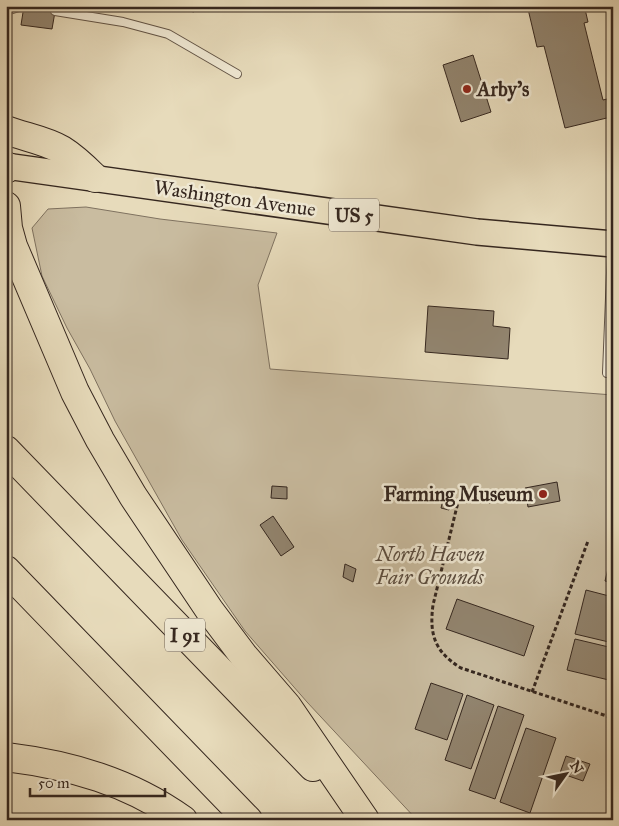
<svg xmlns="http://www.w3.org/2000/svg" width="619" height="826" viewBox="0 0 619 826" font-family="'IM FELL Great Primer',serif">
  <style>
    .green { fill: #c9bca0; stroke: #7f7260 }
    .building { fill: #928570; stroke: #35271f }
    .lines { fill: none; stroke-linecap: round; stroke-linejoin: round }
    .service-casing { stroke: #625446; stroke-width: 10 }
    .primary-casing { stroke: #35271f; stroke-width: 28 }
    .motorway-casing { stroke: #35271f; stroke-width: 30 }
    .path { stroke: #35271f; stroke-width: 3; stroke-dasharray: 4 2.5; stroke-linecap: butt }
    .service { stroke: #efe8d3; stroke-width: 8 }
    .primary { stroke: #e7dbbb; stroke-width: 25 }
    .motorway { stroke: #e7dbbb; stroke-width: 28 }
    .poi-dot { fill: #8f2418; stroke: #efe8d3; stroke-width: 2 }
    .labels { text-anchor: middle; stroke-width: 5; stroke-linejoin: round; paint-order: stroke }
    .shield { fill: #efe8d3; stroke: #6d6155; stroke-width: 1 }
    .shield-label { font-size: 19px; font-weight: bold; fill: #35271f }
    .poi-label { font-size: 20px; font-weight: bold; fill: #35271f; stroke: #efe8d3; text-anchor: start }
    .street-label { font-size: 20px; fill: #35271f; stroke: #efe8d3 }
    .park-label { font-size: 20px; font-style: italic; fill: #5a4c3f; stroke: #efe8d3 }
  </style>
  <rect width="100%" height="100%" fill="#e7dbbb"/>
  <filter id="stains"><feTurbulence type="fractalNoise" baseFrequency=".004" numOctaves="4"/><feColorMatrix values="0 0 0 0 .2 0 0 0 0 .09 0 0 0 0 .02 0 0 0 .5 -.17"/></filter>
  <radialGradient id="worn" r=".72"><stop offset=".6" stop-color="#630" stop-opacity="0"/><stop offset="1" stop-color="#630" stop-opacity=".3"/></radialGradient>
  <path class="green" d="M86,207L160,219L277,233L258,285L270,369L613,395V820H417L307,702L245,631L182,540L115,421L90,369L67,328L42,276L32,228L48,209Z"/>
  <g class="building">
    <path d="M24,6H56L52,29L21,25Z"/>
    <path d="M162,6H195L194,12Z"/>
    <path d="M514,6H580L581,10L585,9L588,22L584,23L603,100L607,99L611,117L565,128L544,46L537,47L528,9L515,11Z"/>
    <path d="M473,55L491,112L461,122L443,65Z"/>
    <path d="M428,306L494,311L493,326L510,328L508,359L425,352Z"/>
    <path d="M557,482L560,501L528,507L525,488Z"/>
    <path d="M272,486L287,487V499L271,498Z"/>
    <path d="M502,490L504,499L489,503L487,493Z"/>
    <path d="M443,500L451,502L449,510L441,508Z"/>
    <path d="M273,516L294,547L281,556L260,525Z"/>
    <path d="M613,548V583L605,581Z"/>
    <path d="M345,564L356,569L353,582L343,577Z"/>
    <path d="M586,590L613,597V643L575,634Z"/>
    <path d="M457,599L534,626L524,656L446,629Z"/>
    <path d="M575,639L613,648V681L567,670Z"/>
    <path d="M431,683L463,694L447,740L415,729Z"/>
    <path d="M467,695L494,705L471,769L445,760Z"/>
    <path d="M498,706L524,715L495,799L469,790Z"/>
    <path d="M526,728L556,738L530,813L500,802Z"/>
    <path d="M566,756L590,764L583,781L560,773Z"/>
  </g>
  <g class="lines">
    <defs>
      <g id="service">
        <path d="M6,11L22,6"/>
        <path d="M55,11L123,22L168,34L237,74"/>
        <path d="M607,373L612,248"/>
      </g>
      <path id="primary" d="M6,166L477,232L613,244"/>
      <g id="motorway">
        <path d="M6,130C24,137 45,140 62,150C75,158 85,168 95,178"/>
        <path d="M6,169V166"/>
        <path d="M6,206L8,228L13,246L75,392L100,440L133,496L210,611L243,655L287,706L365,820"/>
        <path d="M6,450L313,767"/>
        <path d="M6,570L248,820"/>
        <path d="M6,757C71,765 130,782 183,820"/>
      </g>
    </defs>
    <use href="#service" class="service-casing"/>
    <use href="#primary" class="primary-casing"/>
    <use href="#motorway" class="motorway-casing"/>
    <g class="path">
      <path d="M459,498L433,605C429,635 435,652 461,668L613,718"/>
      <path d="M532,692L588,541"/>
    </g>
    <use href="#service" class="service"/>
    <use href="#primary" class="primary"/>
    <use href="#motorway" class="motorway"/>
  </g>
  <g class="poi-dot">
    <circle cx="467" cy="89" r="5"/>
    <circle cx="543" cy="494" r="5"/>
  </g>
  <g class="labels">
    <g class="shield">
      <rect x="329" y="198.5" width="50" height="33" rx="4"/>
      <rect x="165" y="618.5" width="40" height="33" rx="4"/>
    </g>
    <g class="shield-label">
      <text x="354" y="222">US 5</text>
      <text x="185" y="642">I 91</text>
    </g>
    <g class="poi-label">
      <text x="477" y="96">Arby's</text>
      <text x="533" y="501" text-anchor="end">Farming Museum</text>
    </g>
    <g class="street-label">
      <text transform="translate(235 198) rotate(8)" y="7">Washington Avenue</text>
    </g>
    <g class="park-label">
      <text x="430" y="561">North Haven<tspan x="430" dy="23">Fair Grounds</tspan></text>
    </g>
  </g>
  <rect width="619" height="826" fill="none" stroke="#e7dbbb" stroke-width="25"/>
  <rect x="8" y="8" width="604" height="811" fill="none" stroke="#35271f" stroke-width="2.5"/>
  <rect x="12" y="12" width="594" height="801" fill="none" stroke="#35271f"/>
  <g transform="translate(566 774) rotate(57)" stroke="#efe8d3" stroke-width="4" paint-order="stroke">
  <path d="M0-4L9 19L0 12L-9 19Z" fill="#35271f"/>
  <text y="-8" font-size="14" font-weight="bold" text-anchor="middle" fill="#35271f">N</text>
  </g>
  <path d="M30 788v8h135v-8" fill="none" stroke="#35271f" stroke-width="2.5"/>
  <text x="38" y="788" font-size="15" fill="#35271f" stroke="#efe8d3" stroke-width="4" paint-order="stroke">50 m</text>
  <rect width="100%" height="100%" filter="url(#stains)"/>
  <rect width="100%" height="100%" fill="url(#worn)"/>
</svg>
